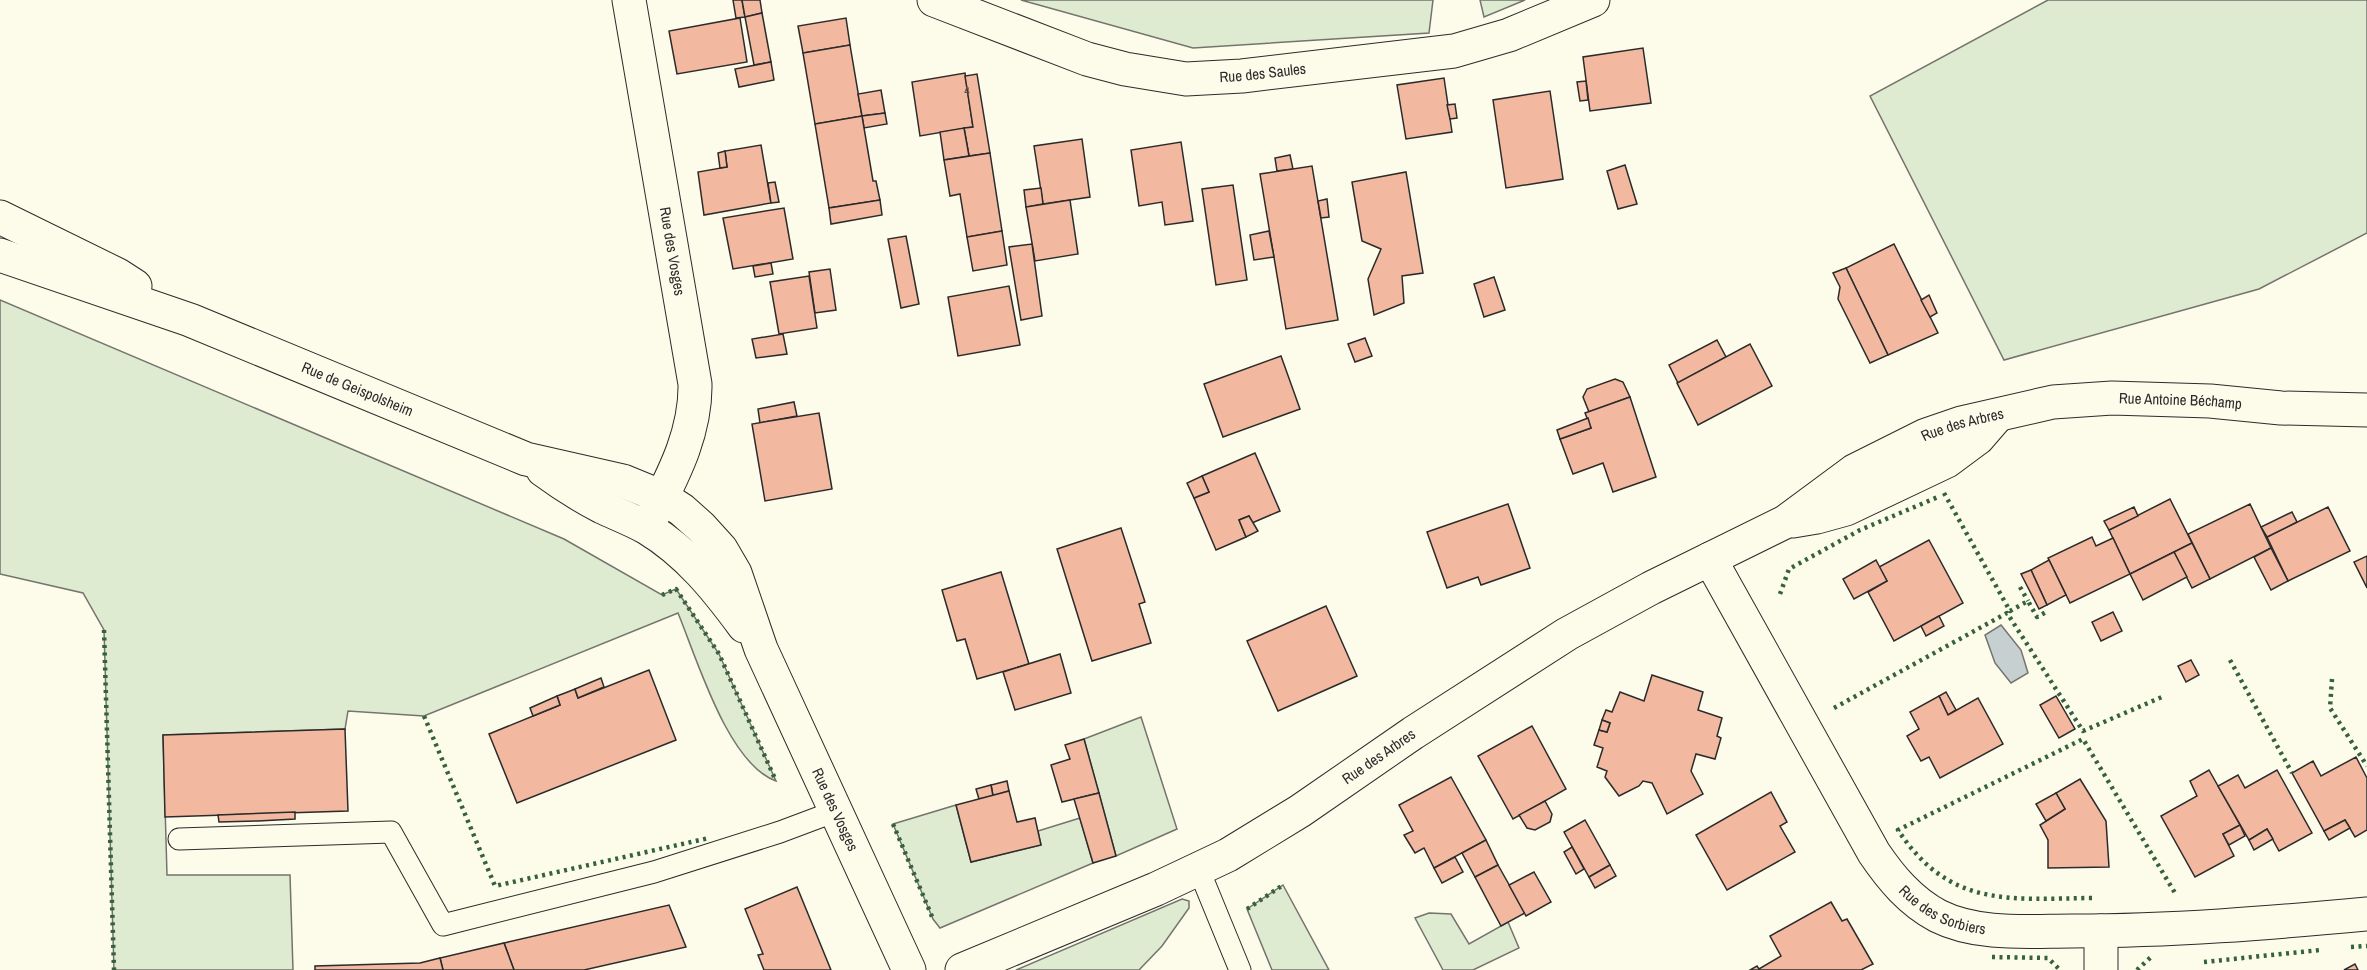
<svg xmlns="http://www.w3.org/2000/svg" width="2367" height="970" viewBox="0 0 2367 970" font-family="'Archivo Narrow',sans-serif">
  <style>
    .green { fill: #deebd1; stroke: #74746e; stroke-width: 1.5 }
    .water { fill: #c7d0d0; stroke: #74746e; stroke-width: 1.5 }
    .building { fill: #f2b8a0; stroke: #2b2b2b; stroke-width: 1.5 }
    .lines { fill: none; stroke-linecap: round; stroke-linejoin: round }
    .lane-casing { stroke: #2b2b2b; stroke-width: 23 }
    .street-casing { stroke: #2b2b2b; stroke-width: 35 }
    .secondary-casing { stroke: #2b2b2b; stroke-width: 35 }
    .lane { stroke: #fdfbea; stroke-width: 21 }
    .street { stroke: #fdfbea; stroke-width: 33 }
    .secondary { stroke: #fdfbea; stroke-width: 33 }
    .hedge { stroke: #34623c; stroke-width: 4.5; stroke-dasharray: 3 4.5; stroke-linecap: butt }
    .labels { text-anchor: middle; stroke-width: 4.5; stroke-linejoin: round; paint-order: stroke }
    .number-label { font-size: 12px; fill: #5d4e48 }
    .street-label { font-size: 15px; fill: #2b2b2b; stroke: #fdfbea }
  </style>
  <rect width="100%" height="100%" fill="#fdfbea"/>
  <g class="green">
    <path d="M1021,0H1433L1429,33L1193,48Z"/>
    <path d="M1480,0H1525L1484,17Z"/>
    <path d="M2048,0H2367V233L2259,289L2004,360L1870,96Z"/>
    <path d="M0,300L564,539L662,595L676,589L719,654L776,781C728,764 697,659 678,613L424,716L348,711L345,729L163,735L167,875H290L293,970H114L104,630L83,593L0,574Z"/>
    <path d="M1141,717L1177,829L1116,856L1084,739Z"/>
    <path d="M956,805L971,862L1041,845L1038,831L1080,818L1093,863L940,928L933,919L893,824Z"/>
    <path d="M1283,885L1329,970H1272L1247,909Z"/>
    <path d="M1182,899L1189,901V908L1162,946L1139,970H1016Z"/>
    <path d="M1429,913L1451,914L1469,944L1508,922L1519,948L1473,970H1443L1415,918Z"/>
  </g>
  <path class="water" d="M2001,625L2021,650L2028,673L2011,683L1995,663L1985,635Z"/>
  <g class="building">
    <path d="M733,0H742L745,17L736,18Z"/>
    <path d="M742,0H760L762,13L745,17Z"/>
    <path d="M762,13L771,62L754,65L745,17Z"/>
    <path d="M740,18L747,62L677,74L669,31Z"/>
    <path d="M846,18L850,45L803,53L798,26Z"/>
    <path d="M850,45L862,116L815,124L803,53Z"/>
    <path d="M1643,48L1651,103L1590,111L1583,57Z"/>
    <path d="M771,62L774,80L739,87L735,69Z"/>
    <path d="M965,73L973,127L920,136L912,82Z"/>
    <path d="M977,74L990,153L969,156L964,128L973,127L965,76Z"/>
    <path d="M1444,78L1452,132L1406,139L1397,85Z"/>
    <path d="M1586,81L1588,100L1580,101L1577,82Z"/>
    <path d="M881,90L885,113L862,116L858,94Z"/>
    <path d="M1550,91L1563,179L1506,188L1493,100Z"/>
    <path d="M1455,104L1457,118L1450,119L1447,105Z"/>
    <path d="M885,113L887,124L864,128L862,116Z"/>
    <path d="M862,116L873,181H876L880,200L829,208L815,124Z"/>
    <path d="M964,128L969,156L944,160L940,132Z"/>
    <path d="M1082,139L1090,197L1043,204L1034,146Z"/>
    <path d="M1181,142L1193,221L1165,225L1162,202L1139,206L1131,150Z"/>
    <path d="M761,145L771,203L704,215L698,172L727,167L725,151Z"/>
    <path d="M725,151L727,167L720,168L718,153Z"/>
    <path d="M990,153L1002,231L967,237L960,194L950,196L944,160Z"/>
    <path d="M1290,155L1293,169L1277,171L1275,158Z"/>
    <path d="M1625,165L1637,204L1618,209L1607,171Z"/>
    <path d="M1312,166L1338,320L1286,329L1260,174Z"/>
    <path d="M1406,172L1423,273L1402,276L1404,303L1374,315L1368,279L1381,249L1362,241L1352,182Z"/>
    <path d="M775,182L779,202L771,203L768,183Z"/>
    <path d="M1233,185L1247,280L1216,285L1202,189Z"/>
    <path d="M1041,188L1043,204L1026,207L1024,190Z"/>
    <path d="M1327,199L1329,217L1321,218L1318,201Z"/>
    <path d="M880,200L882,215L831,224L829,208Z"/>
    <path d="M1070,200L1078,254L1035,261L1026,207Z"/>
    <path d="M784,208L793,259L733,269L723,218Z"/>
    <path d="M1002,231L1007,265L973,271L967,237Z"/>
    <path d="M1269,231L1274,257L1254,260L1250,235Z"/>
    <path d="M906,236L919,304L901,308L888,239Z"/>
    <path d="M1032,244L1042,316L1021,320L1009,247Z"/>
    <path d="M1894,244L1938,333L1888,355L1846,268Z"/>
    <path d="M771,263L773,274L755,277L753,266Z"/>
    <path d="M1846,268L1888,355L1870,363L1838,299L1840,287L1833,273Z"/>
    <path d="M830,269L836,310L815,313L809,272Z"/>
    <path d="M809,276L817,328L779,334L770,282Z"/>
    <path d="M1494,277L1505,310L1484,317L1474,284Z"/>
    <path d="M1009,286L1020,345L958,356L948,297Z"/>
    <path d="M1929,295L1937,313L1930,317L1921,300Z"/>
    <path d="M783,334L787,354L756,358L752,339Z"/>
    <path d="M1365,338L1372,356L1355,362L1348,344Z"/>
    <path d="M1717,340L1726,357L1678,383L1669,365Z"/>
    <path d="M1750,344L1772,386L1698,425L1677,383Z"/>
    <path d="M1281,356L1300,409L1223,437L1204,384Z"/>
    <path d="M1615,379L1623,382L1630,397L1589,412L1583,397L1587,389Z"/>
    <path d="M1630,397L1656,477L1613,492L1603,463L1573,474L1560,439L1591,428L1585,413Z"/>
    <path d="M794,402L797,416L760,423L758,409Z"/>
    <path d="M819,413L832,489L765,501L752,424Z"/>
    <path d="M1588,418L1591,428L1560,439L1557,430Z"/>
    <path d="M1255,453L1280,511L1252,523L1249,516L1239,520L1246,537L1216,550L1194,498L1209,492L1202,476Z"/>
    <path d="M1202,476L1209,492L1194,498L1187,483Z"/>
    <path d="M2170,499L2192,543L2130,574L2109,530Z"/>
    <path d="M1508,504L1530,568L1481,585L1478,577L1447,588L1427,532Z"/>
    <path d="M2250,504L2271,548L2210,579L2188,534Z"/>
    <path d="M2134,507L2138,516L2109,530L2104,521Z"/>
    <path d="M2328,507L2350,551L2288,581L2267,537Z"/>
    <path d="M2292,512L2297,522L2267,537L2261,527Z"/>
    <path d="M1249,516L1258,531L1246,537L1239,520Z"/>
    <path d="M1121,528L1145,602L1139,604L1151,643L1092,661L1057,549Z"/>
    <path d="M2092,537L2096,546L2113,538L2130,574L2070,603L2048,558Z"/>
    <path d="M1929,540L1963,603L1894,641L1868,592L1887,581L1879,567Z"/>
    <path d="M2192,543L2210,579L2192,588L2174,552Z"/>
    <path d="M2271,548L2288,581L2271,590L2254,557Z"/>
    <path d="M2174,552L2187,577L2143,600L2130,574Z"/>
    <path d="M2367,556V588L2354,562Z"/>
    <path d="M1876,560L1887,581L1854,599L1843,579Z"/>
    <path d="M2049,560L2066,595L2047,605L2031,570Z"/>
    <path d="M2031,570L2047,605L2039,609L2021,574Z"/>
    <path d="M1001,572L1029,664L977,679L965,639L957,641L942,590Z"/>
    <path d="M1326,606L1357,676L1278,711L1247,641Z"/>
    <path d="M2113,612L2122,631L2101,641L2092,622Z"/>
    <path d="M1939,616L1944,626L1926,636L1921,626Z"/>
    <path d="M1060,654L1071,693L1015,710L1003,672Z"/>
    <path d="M2191,660L2199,675L2186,682L2178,666Z"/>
    <path d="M649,670L676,740L517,803L489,734L560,705L557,696L565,693L575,689L578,698Z"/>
    <path d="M1652,675L1703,692L1698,710L1722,718L1717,736L1721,738L1715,759L1696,754L1691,771L1703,794L1667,814L1652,783L1643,781L1639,786L1619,796L1605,777L1607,771L1597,767L1603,748L1594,745L1599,730L1607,732L1610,723L1602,720L1606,710L1612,712L1620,692L1644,701Z"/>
    <path d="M601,678L604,687L578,698L575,689Z"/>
    <path d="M1946,692L1956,710L1948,715L1939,696Z"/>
    <path d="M557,696L560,705L533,716L530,708Z"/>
    <path d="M1939,696L1948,715L1978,698L2003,744L1940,778L1929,757L1921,761L1907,736L1919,729L1910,712Z"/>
    <path d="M2056,696L2075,729L2059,738L2040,705Z"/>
    <path d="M1602,720L1610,723L1607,732L1599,730Z"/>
    <path d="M1532,726L1566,789L1513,819L1478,756Z"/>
    <path d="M345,729L348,811L165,817L163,735Z"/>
    <path d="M1084,739L1099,793L1062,802L1051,765L1070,759L1065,745Z"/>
    <path d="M2356,757L2367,778V830L2355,837L2345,820L2324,831L2292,773L2313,761L2321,776Z"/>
    <path d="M2209,770L2240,825L2223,834L2234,856L2195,877L2161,816L2197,796L2190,781Z"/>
    <path d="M2277,770L2312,833L2279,851L2267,829L2249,840L2218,786L2238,775L2245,788Z"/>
    <path d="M1451,777L1486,840L1434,868L1424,848L1415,853L1404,835L1413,831L1399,805Z"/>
    <path d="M2080,779L2106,821L2109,867L2048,868V840L2040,825L2065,809L2056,793Z"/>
    <path d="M1007,781L1009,791L993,796L991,785Z"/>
    <path d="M991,785L993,796L979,799L976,789Z"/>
    <path d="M1009,791L1017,822L1035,818L1041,845L971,862L956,805Z"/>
    <path d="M1771,792L1787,822L1780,826L1795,852L1727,890L1696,835Z"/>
    <path d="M1099,793L1116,856L1093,863L1074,799Z"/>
    <path d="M2056,793L2065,809L2046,821L2036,804Z"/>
    <path d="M1545,801L1552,814L1550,822L1535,830L1527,828L1519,815Z"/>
    <path d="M295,812V819L258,821L219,822L218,815Z"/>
    <path d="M1585,820L1610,865L1589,877L1564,832Z"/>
    <path d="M2345,820L2350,828L2329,840L2324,831Z"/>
    <path d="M2240,825L2245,836L2229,845L2223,834Z"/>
    <path d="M2267,829L2273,839L2254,850L2249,840Z"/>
    <path d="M1486,840L1498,865L1475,877L1462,853Z"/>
    <path d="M1572,847L1584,869L1576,874L1564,852Z"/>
    <path d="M1455,857L1463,872L1442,883L1434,868Z"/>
    <path d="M1498,865L1525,913L1501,926L1475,877Z"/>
    <path d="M1610,865L1616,876L1595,888L1589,877Z"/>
    <path d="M1534,872L1551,902L1526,916L1509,885Z"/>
    <path d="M797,887L831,970H764L758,955L763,954L745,909Z"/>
    <path d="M1831,902L1842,921L1847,919L1873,964L1861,970H1750L1757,966L1759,969L1781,956L1770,936Z"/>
    <path d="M669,905L686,947L584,970H514L504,943Z"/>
    <path d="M504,943L514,970H443L440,958Z"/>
    <path d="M440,958L443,970H315V966L420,963Z"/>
    <path d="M2355,964L2358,970H2344Z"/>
  </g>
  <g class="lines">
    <defs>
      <g id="lane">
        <path d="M179,839L391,832L443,925L654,872L780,832L836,811"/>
        <path d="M1199,870L1240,970"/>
      </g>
      <g id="street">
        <path id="s1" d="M629,0L695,384C696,435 671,479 649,523"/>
        <path id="s2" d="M934,0L1087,59L1125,69L1186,79L1242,76L1454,51L1509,35L1593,0"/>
        <path d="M1793,521L1817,517L1846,509L1947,461L1978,438L1997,416"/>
        <path id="s3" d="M1710,559L1874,853C1891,878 1910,901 1938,916C1978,936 2029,931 2072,931C2171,931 2269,923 2367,914"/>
        <path d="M2101,931V970"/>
        <path id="s4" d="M962,970L1156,889L1228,855L1300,811L1413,733L1567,634L1651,588L1785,522L1854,471L1926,435L1961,423L2053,402L2112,398L2210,401L2281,408L2367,410"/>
      </g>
      <g id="secondary">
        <path d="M0,217L118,275L135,286"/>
        <path id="s5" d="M0,255L190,320L526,459L623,481L662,497L682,510L701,527L721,549L735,573L761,649L909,970"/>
        <path d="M543,470C562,484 581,496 602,507C617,514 633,520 647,528C688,553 716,588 744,626"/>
      </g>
    </defs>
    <use href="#lane" class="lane-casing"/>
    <use href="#street" class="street-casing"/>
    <use href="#secondary" class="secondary-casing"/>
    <use href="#lane" class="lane"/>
    <use href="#street" class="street"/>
    <use href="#secondary" class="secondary"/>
    <g class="hedge">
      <path d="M1944,493L2010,611L2028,601L2037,617L2048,611"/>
      <path d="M2020,587L2028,601"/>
      <path d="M1780,594L1789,569L1860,530L1938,497"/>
      <path d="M662,595L676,589L719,654L776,781"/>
      <path d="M104,630L114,970"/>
      <path d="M2230,660L2292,773"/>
      <path d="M2332,679L2330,708L2367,766"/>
      <path d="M1834,708L2007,613L2083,731L2162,697"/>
      <path d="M424,716L495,886L709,838"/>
      <path d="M893,824L933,919"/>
      <path d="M2092,898C2009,899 1949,908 1898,830L2083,739L2175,893"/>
      <path d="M1247,909L1283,885"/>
      <path d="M2351,947L2367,946"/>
      <path d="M1992,957L2048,958L2060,970"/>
      <path d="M2204,962L2320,950"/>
      <path d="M2137,970L2151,957"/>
    </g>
  </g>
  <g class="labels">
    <g class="number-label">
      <text x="967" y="95">4</text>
    </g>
    <g class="street-label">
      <text dy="5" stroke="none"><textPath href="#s2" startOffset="342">Rue des Saules</textPath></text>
      <text dy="5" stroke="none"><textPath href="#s1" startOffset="255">Rue des Vosges</textPath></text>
      <text dy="5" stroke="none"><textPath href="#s5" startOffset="382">Rue de Geispolsheim</textPath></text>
      <text dy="5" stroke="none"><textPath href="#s4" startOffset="1365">Rue Antoine Béchamp</textPath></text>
      <text dy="5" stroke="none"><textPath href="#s4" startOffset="1144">Rue des Arbres</textPath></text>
      <text dy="5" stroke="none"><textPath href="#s4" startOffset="470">Rue des Arbres</textPath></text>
      <text dy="5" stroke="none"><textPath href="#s5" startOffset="1070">Rue des Vosges</textPath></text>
      <text dy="5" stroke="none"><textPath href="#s3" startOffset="429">Rue des Sorbiers</textPath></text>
    </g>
  </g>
</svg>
